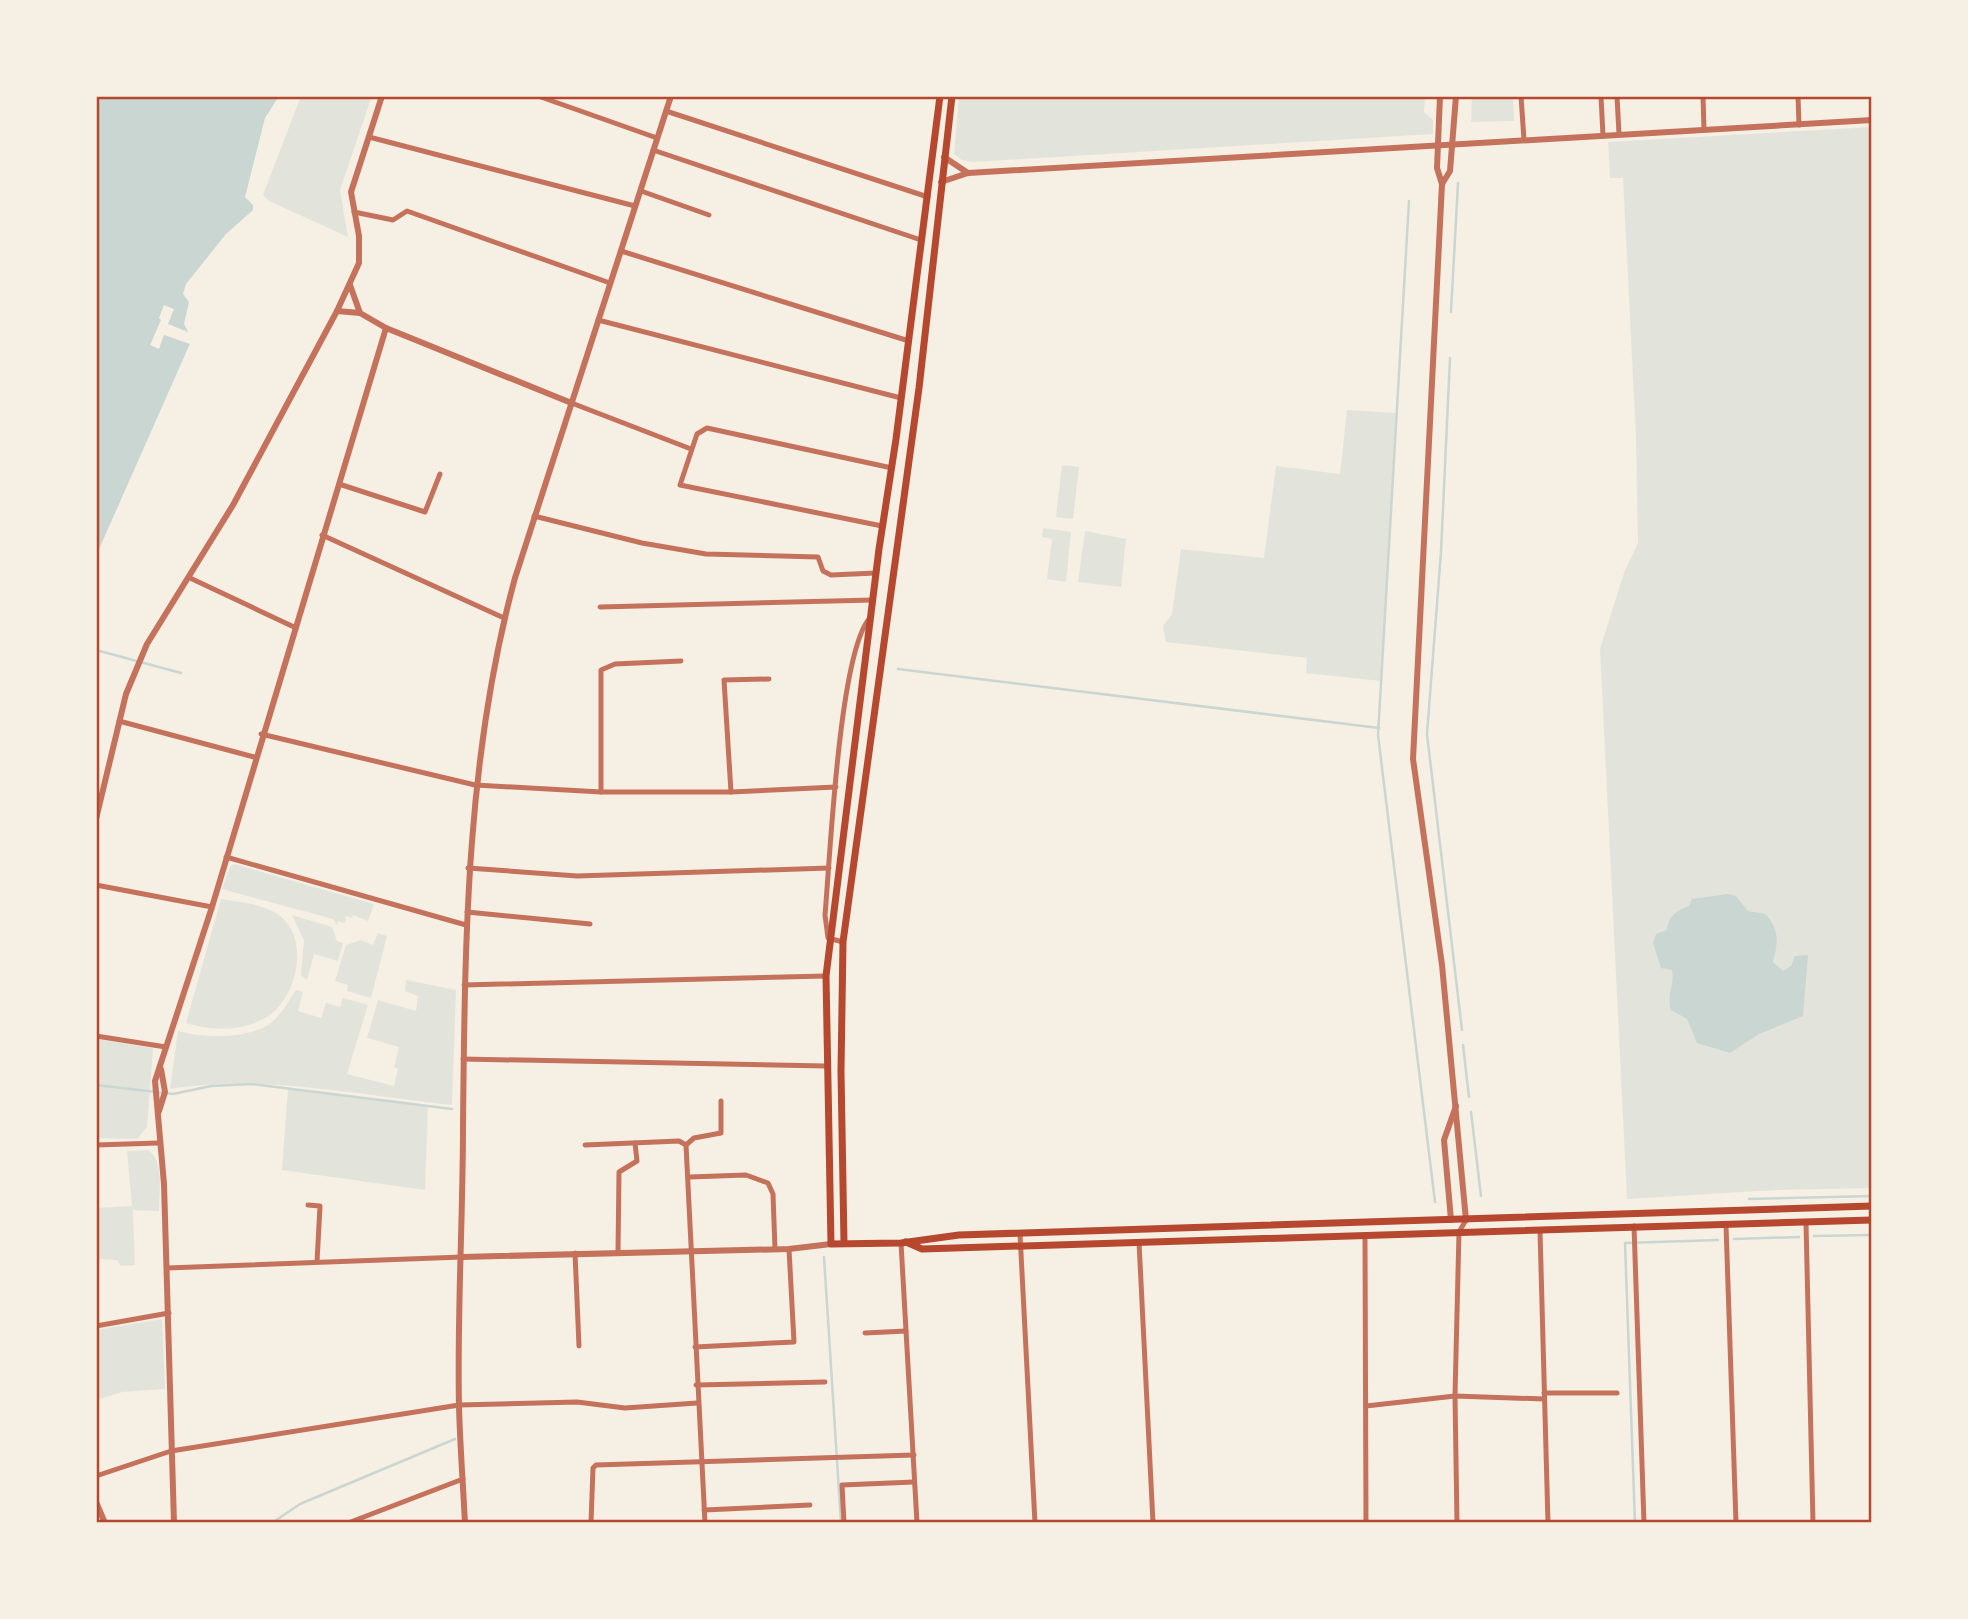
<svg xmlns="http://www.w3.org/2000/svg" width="1968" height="1619" viewBox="0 0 1968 1619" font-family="'Nunito Sans',sans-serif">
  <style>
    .green { fill: #e2e4dc }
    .water { fill: #c9d6d2 }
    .pier { fill: #f6efe4 }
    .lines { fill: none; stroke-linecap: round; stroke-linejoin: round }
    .stream { stroke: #c9d6d2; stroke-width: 2.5 }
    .minor { stroke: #c5725c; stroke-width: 5 }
    .tertiary { stroke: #c5725c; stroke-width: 6 }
    .secondary { stroke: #b5482f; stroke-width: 7 }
    .neatline { fill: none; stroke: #b5482f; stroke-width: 2.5 }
  </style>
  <rect width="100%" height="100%" fill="#f6efe4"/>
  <g class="green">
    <path d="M301,96H372L340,190L348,237L269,201L263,195Z"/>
    <path d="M959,96H1425L1424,112L1433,120V134L974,162L962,160L954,154Z"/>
    <path d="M1472,96H1513L1514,121L1471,122Z"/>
    <path d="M1872,127V1188L1776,1190L1627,1199L1600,649L1625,570L1638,543L1636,438L1623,178H1610L1608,142Z"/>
    <path d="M1347,410L1396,413L1381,681L1306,673L1307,658L1166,642L1163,626L1172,614L1181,549L1264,558L1276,466L1340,474Z"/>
    <path d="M1062,465L1079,467L1073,519L1056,517Z"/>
    <path d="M1043,528L1071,532L1066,582L1047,579L1052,539L1042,537Z"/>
    <path d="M1085,531L1126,539L1121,587L1078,582Z"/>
    <path d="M234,864L374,904L368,921L353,915L352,918L346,916L345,923L338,921L337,925L333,919L222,889L230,867Z"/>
    <path d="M221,899C238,902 265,904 279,915C311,938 297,1001 265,1018C241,1032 212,1031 186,1023Z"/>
    <path d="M292,915L332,927L337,941L343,943L338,961L314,954L307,980L301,975L304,940Z"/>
    <path d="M378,933L387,936L371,998L347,991L348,985L335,981L346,945L361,940L373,945Z"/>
    <path d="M406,980L456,990L452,1105C358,1095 263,1074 170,1089L178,1031C203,1038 245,1039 268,1025C280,1017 288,1002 296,990L303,992L298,1011L321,1018L326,1003L340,1007L343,998L368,1005L347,1074L394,1086L398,1069L394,1067L399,1047L367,1038L378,1000L416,1011L418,996L405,991Z"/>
    <path d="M96,1039L153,1048L147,1127L137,1139L96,1138Z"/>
    <path d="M288,1089L428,1106L425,1190L282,1170Z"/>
    <path d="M147,1150C165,1159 159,1193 159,1211L133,1210L135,1265L121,1266L117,1260L100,1259L96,1273V1208L132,1206L127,1151Z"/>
    <path d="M162,1319L165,1389L122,1392L96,1400V1330Z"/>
  </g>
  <g class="water">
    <path d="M96,96H279L265,118L245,197L253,205V210L226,234L186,284L183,294L189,302L184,324L192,339L96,556Z"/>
    <path d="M1728,894L1736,896L1748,911L1766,914C1780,932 1778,941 1773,962L1783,971L1791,966L1795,956L1808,955L1803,1016L1759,1034L1730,1053L1697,1043L1687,1019L1671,1010C1666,995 1675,985 1672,970L1661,968L1653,943L1656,934L1667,930C1668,916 1677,910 1689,906L1692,899Z"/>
  </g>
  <path class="pier" d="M164,305L174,309L168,324L193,334V345L164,335L159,349L150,345L161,320L159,318Z"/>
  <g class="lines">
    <g class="stream">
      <path d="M1409,201L1378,735L1435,1202"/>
      <path d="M1451,312L1458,183"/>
      <path d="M1450,358L1441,552L1427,734L1462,1030"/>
      <path d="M96,650L181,673"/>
      <path d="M898,669L1379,728"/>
      <path d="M1463,1045L1469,1097"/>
      <path d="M96,1085L173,1094L211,1086L252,1084L452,1109"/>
      <path d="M1471,1112L1481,1196"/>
      <path d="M1749,1199L1872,1196"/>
      <path d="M1814,1236L1872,1235"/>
      <path d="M1734,1239L1799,1237"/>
      <path d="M824,1257L841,1523"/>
      <path d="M272,1523L300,1504L455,1439"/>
      <path d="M1635,1523L1625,1243L1718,1240"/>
    </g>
    <g class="minor">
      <path d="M538,96L657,138"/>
      <path d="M1521,96L1524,140"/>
      <path d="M1601,96L1603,136"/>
      <path d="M1617,96L1619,134"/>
      <path d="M1703,96L1704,130"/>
      <path d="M1798,96L1799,125"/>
      <path d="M666,111L928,197"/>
      <path d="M369,137L635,206"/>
      <path d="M653,150L921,240"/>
      <path d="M641,191L709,215"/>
      <path d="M354,212L393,220L407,211L610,283"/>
      <path d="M621,251L909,341"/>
      <path d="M598,320L901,398"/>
      <path d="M569,402L691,449"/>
      <path d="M339,484L425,512L440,474"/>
      <path d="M534,516L642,543L706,554L818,557L823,571L831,575L876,573"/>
      <path d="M882,526L680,485L697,434L707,428L892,468"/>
      <path d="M322,535L504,618"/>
      <path d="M190,578L294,627"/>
      <path d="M600,607L873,600"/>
      <path d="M119,721L254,757"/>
      <path d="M261,734L475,785L601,792H731L836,787"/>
      <path d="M601,792V670L615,664L681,661"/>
      <path d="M731,792L724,680L769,679"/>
      <path d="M226,857L466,925"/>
      <path d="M468,868L577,876L829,868"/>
      <path d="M96,885L212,907"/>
      <path d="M467,912L590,924"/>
      <path d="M843,942L828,938L825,915C830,860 839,651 870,618"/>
      <path d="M464,985L826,976"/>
      <path d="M96,1036L166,1047"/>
      <path d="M463,1059L826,1066"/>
      <path d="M96,1145L158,1143"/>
      <path d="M585,1145L679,1141L686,1145L705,1523"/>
      <path d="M686,1145L694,1138L721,1133V1101"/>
      <path d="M689,1177L746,1175L768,1183L773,1194L775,1249"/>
      <path d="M308,1205L320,1206L317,1262"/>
      <path d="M1806,1223L1813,1523"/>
      <path d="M1726,1225L1736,1523"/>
      <path d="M1634,1226L1644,1523"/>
      <path d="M1540,1231L1548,1523"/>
      <path d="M1459,1232L1466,1220"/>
      <path d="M1020,1234L1035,1523"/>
      <path d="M1365,1237L1366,1523"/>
      <path d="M1139,1242L1153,1523"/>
      <path d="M901,1243L917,1523"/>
      <path d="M618,1252L619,1172L637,1161L635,1143"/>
      <path d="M575,1253L579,1346"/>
      <path d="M167,1268L462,1257"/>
      <path d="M96,1326L169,1313"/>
      <path d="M865,1333L906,1331"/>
      <path d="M695,1347L794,1342L789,1249"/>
      <path d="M696,1385L825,1382"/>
      <path d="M1544,1393H1617"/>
      <path d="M1366,1406L1455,1396L1544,1399"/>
      <path d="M96,1476L171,1451L459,1405L577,1402L625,1408L697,1403"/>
      <path d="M704,1510L810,1505"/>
      <path d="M348,1523L463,1479"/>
      <path d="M591,1523L593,1468L596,1465L914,1455"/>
      <path d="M844,1523L842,1485L914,1482"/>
      <path d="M1457,1523L1455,1396L1459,1232"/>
    </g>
    <g class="tertiary">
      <path d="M1440,96L1437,168L1442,184L1413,759L1442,965L1466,1220"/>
      <path d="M944,157L968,173"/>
      <path d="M941,182L968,173L1872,120"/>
      <path d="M1442,184L1450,171L1456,96"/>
      <path d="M350,285L360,313"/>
      <path d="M337,311L360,313L386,328L569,402"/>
      <path d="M96,819L126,694L147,644L233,505L337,311L359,263V236L351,192L382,96"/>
      <path d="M159,1111L165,1092L161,1069"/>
      <path d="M1451,1220L1444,1140L1456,1106"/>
      <path d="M462,1257L789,1249L831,1244"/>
      <path d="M96,1502L105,1523"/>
      <path d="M174,1523L164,1184L155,1081L212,907L386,328"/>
      <path d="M465,1523C463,1484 460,1445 459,1406C457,1313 463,1219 463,1125C465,940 466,758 515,578L671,96"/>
    </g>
    <g class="secondary">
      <path d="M940,96L896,439L879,549L826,976L831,1244L901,1243L959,1235L1872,1206"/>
      <path d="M906,1242L922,1249L1872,1220"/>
      <path d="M844,1243L841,1071L843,942L919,388L952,96"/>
    </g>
  </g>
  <rect width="1968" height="1619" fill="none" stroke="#f6efe4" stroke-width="196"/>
  <rect x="98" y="98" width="1772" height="1423" class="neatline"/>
</svg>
